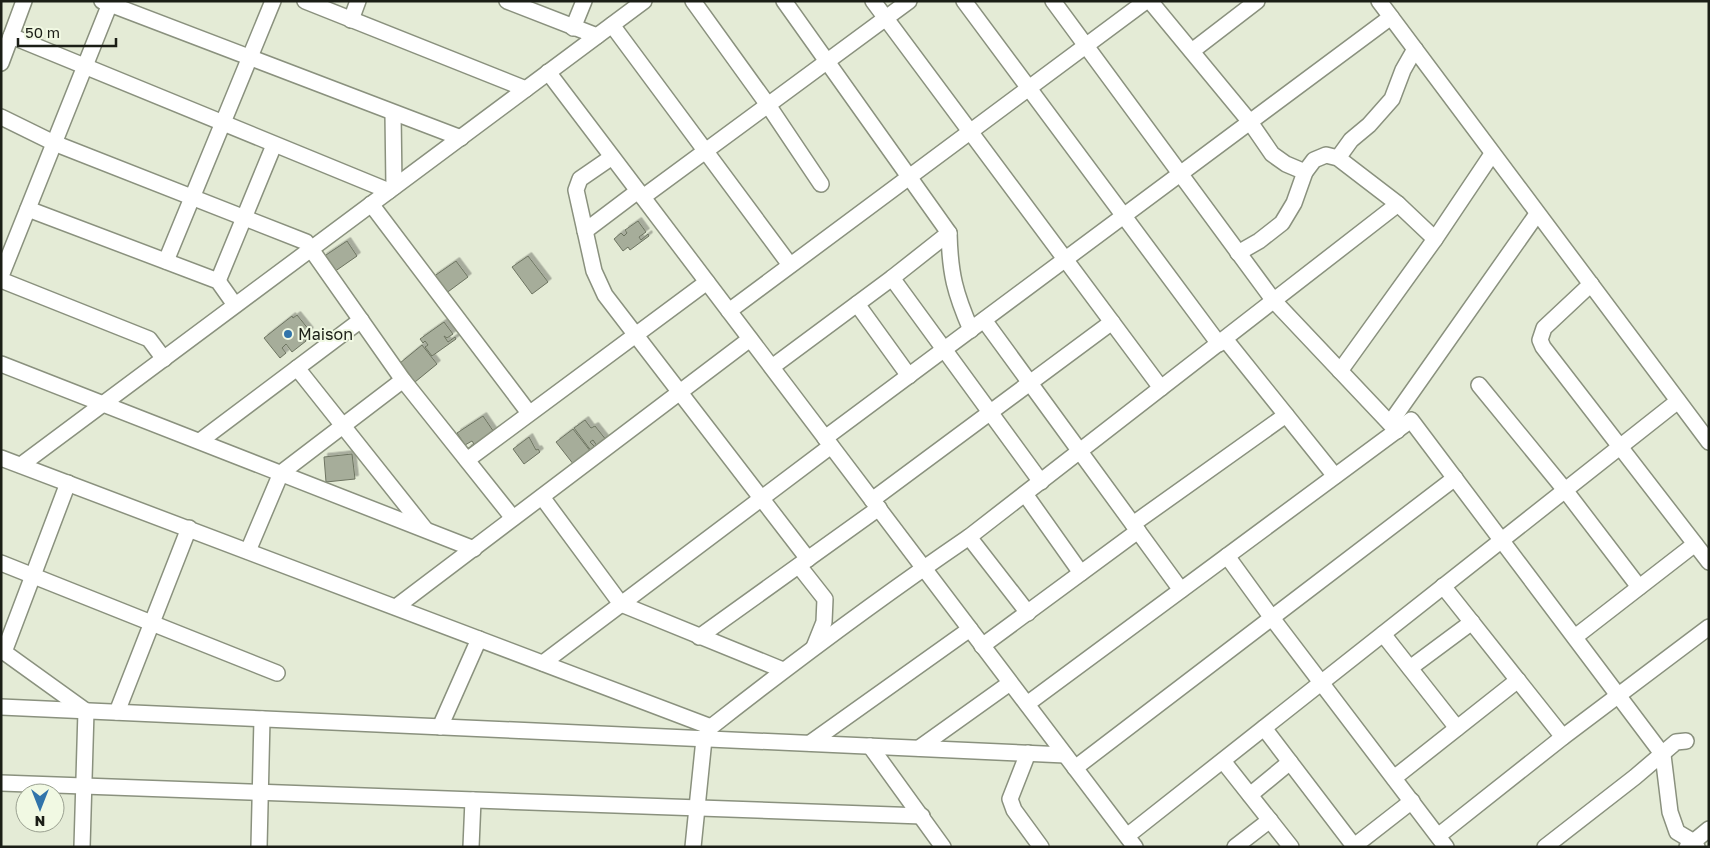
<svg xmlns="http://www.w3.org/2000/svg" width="1710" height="848" viewBox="0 0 1710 848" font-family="'Golos Text',sans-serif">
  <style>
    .building { fill: #a6ad9a; stroke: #6d7461; filter: url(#shadow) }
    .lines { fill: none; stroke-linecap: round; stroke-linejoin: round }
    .minor-casing { stroke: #8a917e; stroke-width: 18 }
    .minor { stroke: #fff; stroke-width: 15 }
    .poi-dot { fill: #3174aa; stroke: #f1f9e3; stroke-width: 2 }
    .labels { text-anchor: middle; stroke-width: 4; stroke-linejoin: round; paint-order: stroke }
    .poi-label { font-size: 16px; fill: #1b1e16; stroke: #f1f9e3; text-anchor: start }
  </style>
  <defs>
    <filter id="shadow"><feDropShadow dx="3.5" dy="-3.5" stdDeviation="0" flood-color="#0004"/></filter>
  </defs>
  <rect width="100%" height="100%" fill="#e4ebd6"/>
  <g class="building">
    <path d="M638,221L646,232L639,237L641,240L648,234L649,236L630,250L628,247L623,251L614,239L621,233L624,236L627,233L625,230Z"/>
    <path d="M347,241L357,256L334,272L323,257Z"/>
    <path d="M528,256L548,282L532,294L512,267Z"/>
    <path d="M456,261L468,277L445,294L433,277Z"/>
    <path d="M297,315L310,331L303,337L306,341L292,352L286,344L282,348L286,353L280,358L264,338L292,316L293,318Z"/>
    <path d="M444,322L453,334L447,338L444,336L448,342L455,337L456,339L432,356L425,347L428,345L425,341L423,343L420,339Z"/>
    <path d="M422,345L437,364L415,382L400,363Z"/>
    <path d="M483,416L496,435L470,453L467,449L474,444L472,441L465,445L457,433Z"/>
    <path d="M585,420L591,428L595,426L607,441L599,449L593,440L590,442L596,448L592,452L574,428Z"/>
    <path d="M573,429L591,452L574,465L556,442Z"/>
    <path d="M529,437L536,450L538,449L540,452L524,464L513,449Z"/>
    <path d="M352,454L355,479L326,482L324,457Z"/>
  </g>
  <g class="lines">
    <defs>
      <g id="minor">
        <path d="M102,1L461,138"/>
        <path d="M305,1L526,89"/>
        <path d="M507,1L597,36"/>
        <path d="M693,1L768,105L821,184"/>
        <path d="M784,1L949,233C950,274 955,293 971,330"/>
        <path d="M873,1L1161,388"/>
        <path d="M964,1L1219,344"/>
        <path d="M1053,1L1274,301L1397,431"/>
        <path d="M1150,1L1250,122L1272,154L1286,164L1305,172"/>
        <path d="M1379,1L1709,442"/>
        <path d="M351,20L358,1"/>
        <path d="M612,25L790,265"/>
        <path d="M573,28L584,1"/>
        <path d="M11,36L389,191"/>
        <path d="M1192,51L1257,1"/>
        <path d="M1,63L24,1"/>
        <path d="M548,72L1135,847"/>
        <path d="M393,113L394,187"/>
        <path d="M1,117L54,143L306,242L403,380L513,518"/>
        <path d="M612,157L580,179L576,190L594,271L605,295L808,559"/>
        <path d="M1338,158L1351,140L1369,125L1392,99L1403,70L1415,49"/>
        <path d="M643,197L909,1"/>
        <path d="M371,204L529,413"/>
        <path d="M28,209L218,281L235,305"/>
        <path d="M585,231L638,191"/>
        <path d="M1238,253L1259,241L1282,223L1294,203L1305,172L1314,160L1326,155L1338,158L1398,204L1435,239"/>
        <path d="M166,261L273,1"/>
        <path d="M1,276L111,1"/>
        <path d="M892,278L1041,482"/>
        <path d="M1,280L149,339L164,359"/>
        <path d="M218,281L274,145"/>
        <path d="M1591,284L1544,328L1540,340L1543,347L1709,562"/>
        <path d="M857,304L909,376"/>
        <path d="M729,311L1146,1"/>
        <path d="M984,320L1181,590"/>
        <path d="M1225,339L1335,476"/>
        <path d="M1,364L474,549"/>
        <path d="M772,367L892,278L949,233"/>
        <path d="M297,368L425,529"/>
        <path d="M1340,371L1435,239L1492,154"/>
        <path d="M1479,385L1565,490L1639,587"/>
        <path d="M1390,423L1537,214"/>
        <path d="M825,438L1391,17"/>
        <path d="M200,441L361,320"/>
        <path d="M1,458L711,727"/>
        <path d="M467,460L707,282"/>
        <path d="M21,465L644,1"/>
        <path d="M68,483L4,652L86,711L82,847"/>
        <path d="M1025,494L1081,573"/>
        <path d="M542,497L621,604L783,670"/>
        <path d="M872,500L1112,322"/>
        <path d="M1133,524L1286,415"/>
        <path d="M969,537L1028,613"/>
        <path d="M248,551L281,473L403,380"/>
        <path d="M1227,556L1272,618L1446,847"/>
        <path d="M1,563L277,673"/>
        <path d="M799,566L825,599L824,622L814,647"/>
        <path d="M1443,586L1563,737"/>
        <path d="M396,607L750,339"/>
        <path d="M1383,634L1457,728"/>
        <path d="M699,637L879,508"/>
        <path d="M1575,637L1695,544"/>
        <path d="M982,646L1138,531"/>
        <path d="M543,663L831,446"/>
        <path d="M1410,668L1472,622"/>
        <path d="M1027,704L1411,420L1663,755L1670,812L1677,832L1694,842L1697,847"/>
        <path d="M1,707L1065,755"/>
        <path d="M117,712L189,528"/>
        <path d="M440,727L479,639"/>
        <path d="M1264,728L1354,846"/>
        <path d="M810,743L970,629"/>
        <path d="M870,746L943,847"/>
        <path d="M919,748L1010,683"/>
        <path d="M1028,753L1010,799L1014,810L1041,847"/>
        <path d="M1223,761L1291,847"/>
        <path d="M1075,768L1455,478"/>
        <path d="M1394,778L1518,680"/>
        <path d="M1,783L922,816"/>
        <path d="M1250,795L1290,762"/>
        <path d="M1127,836L1678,401"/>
        <path d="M1438,836L1563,737L1709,627"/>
        <path d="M259,847L262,719"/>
        <path d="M471,847L473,800"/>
        <path d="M693,847L704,739L711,727C795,661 881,597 969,537L1398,204"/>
        <path d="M1235,847L1270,820"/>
        <path d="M1353,847L1412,801"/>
        <path d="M1545,847L1635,777L1676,742L1686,741"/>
        <path d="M1687,847L1709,829"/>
      </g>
    </defs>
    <use href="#minor" class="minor-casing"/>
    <use href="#minor" class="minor"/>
  </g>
  <circle class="poi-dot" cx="288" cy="334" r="5"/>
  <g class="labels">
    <g class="poi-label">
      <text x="298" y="340">Maison</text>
    </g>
  </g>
  <rect width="1710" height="848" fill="none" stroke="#1b1e16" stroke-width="5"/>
  <g transform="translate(40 808) rotate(180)"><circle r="24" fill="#f1f9e3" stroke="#9ba191"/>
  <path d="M0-4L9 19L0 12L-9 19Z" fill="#3174aa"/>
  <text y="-8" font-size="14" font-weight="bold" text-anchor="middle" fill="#1b1e16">N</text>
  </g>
  <path d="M18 38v8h98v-8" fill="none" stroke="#1b1e16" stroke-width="2.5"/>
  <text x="25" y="38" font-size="15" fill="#1b1e16" stroke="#f1f9e3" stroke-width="4" paint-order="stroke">50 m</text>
</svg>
